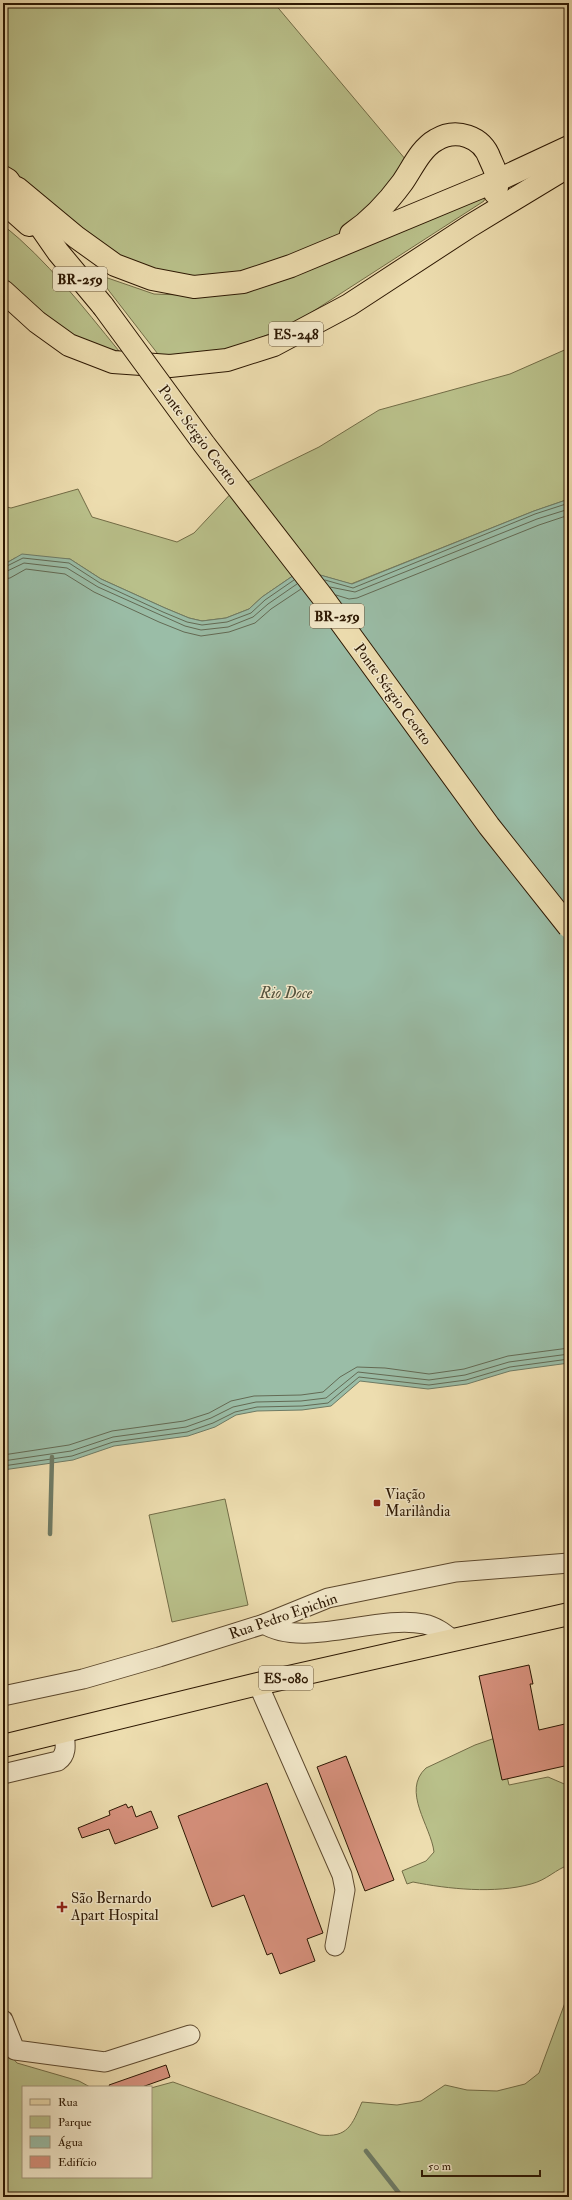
<svg xmlns="http://www.w3.org/2000/svg" width="572" height="2200" viewBox="0 0 572 2200" font-family="'IM FELL Double Pica',serif">
  <style>
    .green { fill: #b9c08a; stroke: #726c46 }
    .water { fill: #9abda7; stroke: #6e7b65 }
    .lines { fill: none; stroke-linecap: round; stroke-linejoin: round }
    .shore { stroke: #636a54; stroke-width: 1 }
    .stream { stroke: #6e7b65; stroke-width: 4.5 }
    .building { fill: #d6907c; stroke: #2c1702 }
    .minor-casing { stroke: #5c482d; stroke-width: 21 }
    .major-casing { stroke: #2c1702; stroke-width: 24 }
    .highway-casing { stroke: #2c1702; stroke-width: 24 }
    .minor { stroke: #f3e9cb; stroke-width: 19 }
    .major { stroke: #edddaf; stroke-width: 22 }
    .highway { stroke: #edddaf; stroke-width: 22 }
    .highway-bridge-casing { stroke: #2c1702; stroke-width: 24; stroke-linecap: butt }
    .highway-bridge { stroke: #edddaf; stroke-width: 22 }
    .poi-dot { fill: #8f2418; stroke: #f3e9cb; stroke-width: 1.5 }
    .labels { text-anchor: middle; stroke-width: 3; stroke-linejoin: round; paint-order: stroke }
    .shield { fill: #f3e9cb; stroke: #68563e; stroke-width: 1 }
    .shield-label { font-size: 14px; font-weight: bold; fill: #2c1702 }
    .street-label { font-size: 15px; fill: #2c1702; stroke: #f3e9cb }
    .poi-label { font-size: 15px; fill: #2c1702; stroke: #f3e9cb; text-anchor: start }
    .water-label { font-size: 16px; font-style: italic; fill: #52513c; stroke: #f3e9cb }
  </style>
  <rect width="100%" height="100%" fill="#edddaf"/>
  <filter id="stains"><feTurbulence type="fractalNoise" baseFrequency=".005" numOctaves="4"/><feColorMatrix values="0 0 0 0 .2 0 0 0 0 .09 0 0 0 0 .02 0 0 0 .5 -.17"/></filter>
  <radialGradient id="worn" r=".72"><stop offset=".6" stop-color="#630" stop-opacity="0"/><stop offset="1" stop-color="#630" stop-opacity=".3"/></radialGradient>
  <g class="green">
    <path d="M 3,3 L 274,3 L 406,160 L 396,180 L 348,235 L 215,282 L 161,276 L 113,256 L 53,211 L 3,163 Z"/>
    <path d="M 486,191 L 484,201 L 295,323 L 223,354 L 161,358 L 96,274 L 154,294 L 210,296 Z"/>
    <path d="M 3,225 C 47,260 83,307 119,351 L 89,347 L 57,334 L 3,283 Z"/>
    <path d="M 569,348 L 569,499 L 534,511 L 351,584 L 306,571 L 300,571 L 262,597 L 249,609 L 226,618 L 202,621 L 189,618 L 165,608 L 101,579 L 70,559 L 15,558 L 3,565 L 3,506 L 11,508 L 78,489 L 92,517 L 177,542 L 194,533 L 237,487 L 319,447 L 379,410 L 510,374 Z"/>
    <path d="M 225,1499 L 248,1605 L 172,1622 L 149,1515 Z"/>
    <path d="M 498,1737 L 509,1785 L 548,1777 L 569,1786 L 569,1865 C 556,1869 547,1880 531,1884 C 495,1894 448,1889 413,1882 L 407,1884 L 402,1871 L 426,1861 L 434,1852 C 431,1826 401,1791 426,1768 L 475,1745 Z"/>
    <path d="M 569,1992 L 569,2197 L 3,2197 L 3,2047 L 17,2063 L 79,2081 L 90,2087 L 23,2087 L 23,2177 L 151,2177 L 151,2088 L 173,2082 L 320,2135 C 348,2138 352,2125 362,2102 L 397,2105 L 421,2101 L 445,2085 L 467,2090 L 497,2091 L 525,2084 L 539,2073 Z"/>
  </g>
  <path class="water" d="M 569,499 L 569,1363 L 510,1371 L 467,1384 L 428,1389 L 360,1381 L 331,1406 L 302,1410 L 257,1411 L 236,1415 L 215,1427 L 188,1436 L 114,1446 L 73,1460 L 3,1470 L 3,565 L 22,554 L 70,559 L 101,579 L 165,608 L 189,618 L 202,621 L 226,618 L 249,609 L 262,597 L 300,571 L 306,571 L 352,584 L 534,511 Z"/>
  <g class="lines">
    <g class="shore">
      <path d="M 3,568 L 23,558 L 69,563 L 100,583 L 163,612 L 187,622 L 202,625 L 227,622 L 251,613 L 265,600 L 294,580"/>
      <path d="M 3,573 L 24,563 L 67,568 L 98,587 L 185,626 L 201,630 L 228,627 L 253,617 L 268,604 L 297,584"/>
      <path d="M 3,579 L 10,578 L 26,569 L 65,574 L 94,592 L 159,622 L 184,632 L 201,636 L 229,632 L 255,623 L 271,609 L 301,589"/>
      <path d="M 325,580 L 353,588 L 535,514 L 569,503"/>
      <path d="M 330,587 L 355,592 L 537,519 L 569,509"/>
      <path d="M 336,595 L 349,599 L 357,598 L 539,525 L 569,515"/>
      <path d="M 3,1455 L 69,1445 L 112,1431 L 184,1421 L 209,1413 L 231,1401 L 254,1396 L 301,1395 L 323,1392 L 340,1377 L 357,1367 L 385,1368 L 429,1374 L 464,1369 L 508,1356 L 569,1348"/>
      <path d="M 3,1461 L 71,1451 L 113,1437 L 186,1427 L 211,1418 L 233,1407 L 256,1402 L 301,1401 L 326,1398 L 358,1372 L 429,1380 L 465,1375 L 509,1362 L 569,1354"/>
      <path d="M 3,1466 L 72,1456 L 113,1442 L 187,1432 L 213,1423 L 235,1412 L 257,1407 L 302,1406 L 328,1403 L 359,1377 L 429,1385 L 466,1380 L 510,1367 L 569,1359"/>
    </g>
    <g class="stream">
      <path d="M 50,1534 L 52,1457"/>
      <path d="M 366,2151 L 402,2197"/>
    </g>
  </g>
  <g class="building">
    <path d="M 529,1665 L 533,1684 L 530,1684 L 539,1730 L 569,1723 L 569,1765 L 502,1780 L 479,1676 Z"/>
    <path d="M 346,1756 L 394,1880 L 365,1891 L 317,1767 Z"/>
    <path d="M 267,1783 L 323,1933 L 307,1939 L 315,1961 L 280,1974 L 272,1953 L 267,1955 L 244,1895 L 212,1907 L 178,1816 Z"/>
    <path d="M 126,1804 L 128,1808 L 132,1806 L 136,1817 L 151,1811 L 158,1828 L 115,1844 L 109,1829 L 82,1838 L 78,1828 L 110,1815 L 109,1811 Z"/>
    <path d="M 166,2065 L 170,2077 L 142,2087 L 110,2087 L 109,2085 Z"/>
  </g>
  <g class="lines">
    <g class="minor-casing">
      <g id="minor">
        <path d="M 264,1624 C 303,1649 378,1614 424,1624 C 435,1626 444,1633 453,1640"/>
        <path d="M 258,1684 L 342,1875 L 345,1890 L 335,1946"/>
        <path d="M 3,1696 L 83,1679 L 159,1657 L 264,1624 L 328,1598 L 456,1572 L 569,1563"/>
        <path d="M 3,1774 L 58,1761 C 68,1754 65,1743 64,1732"/>
        <path d="M 3,2020 L 15,2050 L 105,2062 L 190,2035"/>
      </g>
    </g>
    <g class="major-casing">
      <g id="major">
        <path d="M 17,188 L 76,237 L 115,265 L 152,279 L 194,287 L 243,282 L 291,266 L 498,180 L 569,147"/>
        <path d="M 351,234 C 370,221 388,202 402,183 C 412,169 420,149 436,140 C 456,128 482,136 490,159 C 495,170 501,181 495,193"/>
        <path d="M 3,291 L 37,322 L 69,345 L 113,362 L 170,366 L 227,360 L 274,345 L 349,305 L 470,226 L 569,166"/>
        <path d="M 3,1746 L 258,1684 L 569,1614"/>
      </g>
    </g>
    <g class="highway-casing">
      <g id="highway">
        <path d="M 3,177 L 8,180 L 58,252 L 103,306"/>
        <path d="M 3,202 L 29,225"/>
      </g>
    </g>
    <use href="#minor" class="minor"/>
    <use href="#major" class="major"/>
    <use href="#highway" class="highway"/>
    <g class="highway-bridge-casing">
      <path id="highway-bridge" d="M 103,306 L 204,444 L 321,595 L 489,826 L 569,927"/>
    </g>
    <use href="#highway-bridge" class="highway-bridge"/>
  </g>
  <g class="poi-dot">
    <rect x="373" y="1499" width="8" height="8" rx="2"/>
    <path d="M60 1901h4v4h4v4h-4v4h-4v-4h-4v-4h4z"/>
  </g>
  <g class="labels">
    <g class="shield">
      <rect x="53" y="267" width="54" height="24" rx="3"/>
      <rect x="269" y="322" width="54" height="24" rx="3"/>
      <rect x="310" y="604" width="54" height="24" rx="3"/>
      <rect x="259" y="1666" width="54" height="24" rx="3"/>
    </g>
    <g class="shield-label">
      <text x="80" y="284">BR-259</text>
      <text x="296" y="339">ES-248</text>
      <text x="337" y="621">BR-259</text>
      <text x="286" y="1683">ES-080</text>
    </g>
    <g class="street-label">
      <text transform="translate(198 435) rotate(53)" y="5">Ponte Sérgio Ceotto</text>
      <text transform="translate(393 694) rotate(54)" y="5">Ponte Sérgio Ceotto</text>
      <text transform="translate(283 1616) rotate(-19)" y="5">Rua Pedro Epichin</text>
    </g>
    <g class="poi-label">
      <text x="385" y="1499">Viação<tspan x="385" dy="17">Marilândia</tspan></text>
      <text x="71" y="1903">São Bernardo<tspan x="71" dy="17">Apart Hospital</tspan></text>
    </g>
    <g class="water-label">
      <text x="286" y="998">Rio Doce</text>
    </g>
  </g>
  <rect width="572" height="2200" fill="none" stroke="#edddaf" stroke-width="16"/>
  <rect x="4" y="4" width="564" height="2192" fill="none" stroke="#2c1702" stroke-width="2"/>
  <rect x="8" y="8" width="556" height="2184" fill="none" stroke="#2c1702"/>
  <rect x="22" y="2086" width="130" height="92" fill="#f3e9cb" stroke="#a3957b"/>
  <rect x="30" y="2099" width="20" height="6" fill="#edddaf" stroke="#a3957b"/>
  <text x="58" y="2106" font-size="12" fill="#2c1702">Rua</text>
  <rect x="30" y="2116" width="20" height="12" fill="#b9c08a" stroke="#a3957b"/>
  <text x="58" y="2126" font-size="12" fill="#2c1702">Parque</text>
  <rect x="30" y="2136" width="20" height="12" fill="#9abda7" stroke="#a3957b"/>
  <text x="58" y="2146" font-size="12" fill="#2c1702">Água</text>
  <rect x="30" y="2156" width="20" height="12" fill="#d6907c" stroke="#a3957b"/>
  <text x="58" y="2166" font-size="12" fill="#2c1702">Edifício</text>
  <path d="M422 2170v6h118v-6" fill="none" stroke="#2c1702" stroke-width="2"/>
  <text x="428" y="2170" font-size="12" fill="#2c1702" stroke="#f3e9cb" stroke-width="3" paint-order="stroke">50 m</text>
  <rect width="100%" height="100%" filter="url(#stains)"/>
  <rect width="100%" height="100%" fill="url(#worn)"/>
</svg>
